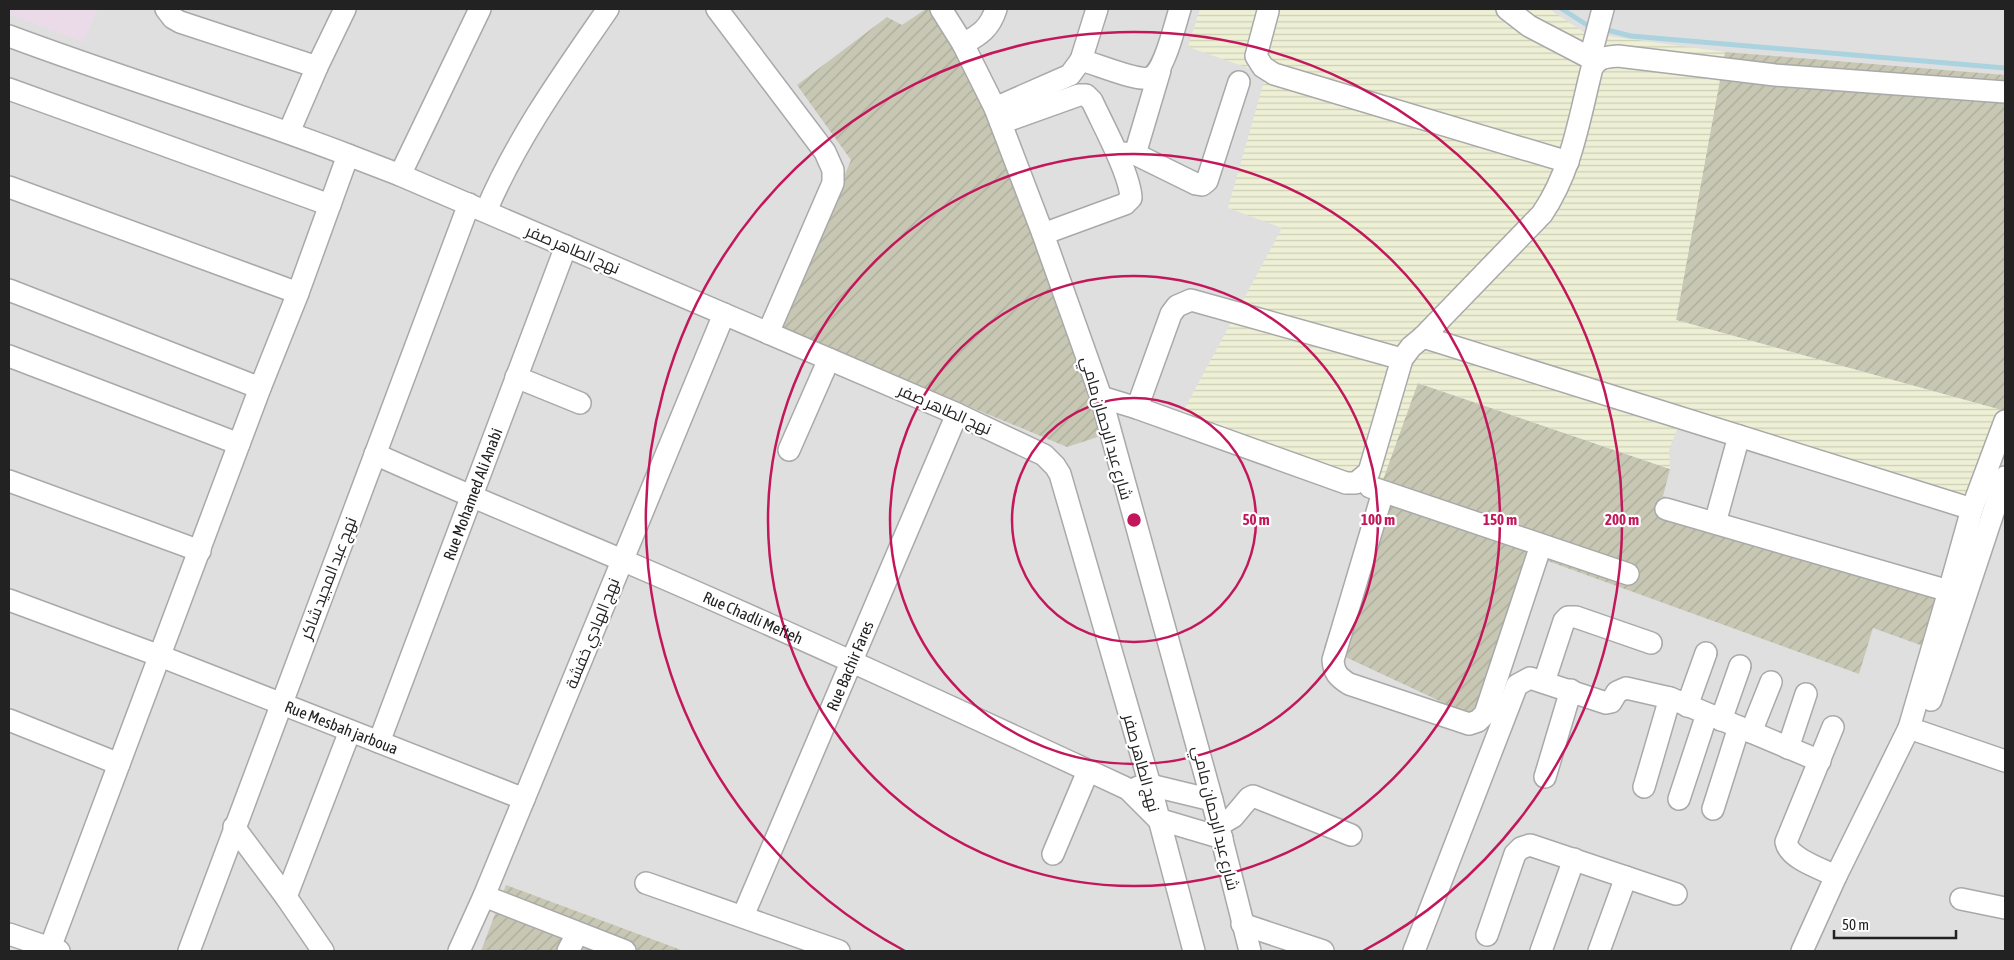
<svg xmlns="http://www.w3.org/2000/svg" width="2014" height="960" viewBox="0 0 2014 960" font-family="'Asap Condensed',Cairo,sans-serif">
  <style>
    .residential { fill: #e0dfdf }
    .industrial { fill: #ebdbe8 }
    .construction { fill: url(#construction-furrows) }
    .farmland { fill: url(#farmland-rules) }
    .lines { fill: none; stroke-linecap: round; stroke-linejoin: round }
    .stream { stroke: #aad3df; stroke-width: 5 }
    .minor-casing { stroke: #a9a9a9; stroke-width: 24 }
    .minor { stroke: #fff; stroke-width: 21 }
    .ring { fill: none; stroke: #c2185b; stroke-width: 2.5 }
    .labels { text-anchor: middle; stroke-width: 4.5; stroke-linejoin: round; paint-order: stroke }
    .street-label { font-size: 16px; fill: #222; stroke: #fff }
    .centre { fill: #c2185b; stroke: #fff; stroke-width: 2.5 }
    .ring-label { font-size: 15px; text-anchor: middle; font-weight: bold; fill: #c2185b; stroke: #fff; stroke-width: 4.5; stroke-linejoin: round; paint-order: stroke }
  </style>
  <defs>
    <pattern id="construction-furrows" width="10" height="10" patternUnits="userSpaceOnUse" patternTransform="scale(1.25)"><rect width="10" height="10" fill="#c7c7b4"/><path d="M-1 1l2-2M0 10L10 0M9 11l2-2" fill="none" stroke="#abab9a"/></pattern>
    <pattern id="farmland-rules" width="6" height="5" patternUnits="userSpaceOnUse" patternTransform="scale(1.25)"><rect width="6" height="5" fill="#eef0d5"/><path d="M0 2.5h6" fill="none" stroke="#ccceb7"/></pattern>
  </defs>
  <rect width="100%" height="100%" fill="#f2efe9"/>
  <rect class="residential" x="9" y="9" width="1996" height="942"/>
  <path class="industrial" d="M 9,9 L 98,9 L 83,42 L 9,14 Z"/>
  <g class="construction">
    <path d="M 926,9 L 936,9 L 964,51 L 1107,434 L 1067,447 L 780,328 L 851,160 L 797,85 L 887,17 L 902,25 Z"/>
    <path d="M 1725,52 L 2005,75 L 2005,411 L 1676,320 Z"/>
    <path d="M 1417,383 L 1670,469 L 1663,496 L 1959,587 L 1937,651 L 1873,628 L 1859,674 L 1545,560 L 1489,724 L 1324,647 Z"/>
    <path d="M 506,885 L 684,951 L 481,951 Z"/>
  </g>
  <path class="farmland" d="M 1200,9 L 1549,9 L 1585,33 L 1725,52 L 1676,320 L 2005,411 L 1980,505 L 1683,414 L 1669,450 L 1670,469 L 1418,383 L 1380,488 L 1179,419 L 1282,228 L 1228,208 L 1266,74 L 1188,47 Z"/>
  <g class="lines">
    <g class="stream">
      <path d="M 1562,9 L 1587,25 L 1592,27"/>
      <path d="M 1603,29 L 1631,36 L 2005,68"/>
    </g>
    <g class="minor-casing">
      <g id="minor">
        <path d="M 166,9 L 173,18 L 180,22 L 317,67 L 345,9"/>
        <path d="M 717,9 L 825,152 L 833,170 L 833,183 L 768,333"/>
        <path d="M 941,9 L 963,44 L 995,108 L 1043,234 L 1101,397 L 1212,800 L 1250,951"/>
        <path d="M 1507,9 L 1529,26 L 1596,61"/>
        <path d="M 1268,11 L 1256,56 L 1263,67 L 1274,74 L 1568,162"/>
        <path d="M 9,36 C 121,78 236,112 348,155"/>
        <path d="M 963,44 C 980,35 990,28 996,9"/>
        <path d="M 1590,58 L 1603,9"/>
        <path d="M 1081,60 C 1096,64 1136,81 1149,78 C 1164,74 1175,24 1180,9"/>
        <path d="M 9,89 L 330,205"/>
        <path d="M 995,108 L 1070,75 L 1081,60 L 1097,9"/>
        <path d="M 1001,123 L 1079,95 L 1086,95 L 1092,101 C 1103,125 1130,174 1131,198 L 1125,204 L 1043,234"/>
        <path d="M 289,132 L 317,67"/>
        <path d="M 1121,153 L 1135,154 L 1160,70"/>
        <path d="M 1135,154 L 1196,184 L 1202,185 L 1207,181 L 1239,82"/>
        <path d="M 400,175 L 480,9"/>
        <path d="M 9,187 L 298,293"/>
        <path d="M 486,211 C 517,138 563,74 608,9"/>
        <path d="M 9,290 L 260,388"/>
        <path d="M 1423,337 L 1972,509"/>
        <path d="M 9,356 L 239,444"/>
        <path d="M 516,377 L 580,403"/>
        <path d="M 1101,397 L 1137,408 L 1346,483 L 1356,483 L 1369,472 L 1402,359 L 1411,347 L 1423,337 L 1542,214 C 1572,170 1579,119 1592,68 C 1598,57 1606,57 1618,56 L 1775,75 L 2005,92"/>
        <path d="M 1137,408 L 1171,314 L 1177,306 L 1191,300 L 1402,359"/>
        <path d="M 789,450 L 829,359"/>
        <path id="s1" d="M 375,454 C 457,491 540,525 622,560 C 792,633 960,711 1128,789 L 1158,819 L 1222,838"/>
        <path d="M 9,481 L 200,551"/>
        <path d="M 1370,487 L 1628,574"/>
        <path d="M 1383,492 L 1333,660 C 1334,673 1338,677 1349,684 L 1469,724 L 1478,721 L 1485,714 L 1541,545"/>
        <path d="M 1666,509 L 1949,591 L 1909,728"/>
        <path d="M 1715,523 L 1739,436"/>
        <path d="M 1949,591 L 1972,509 L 2005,421"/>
        <path id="s2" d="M 9,600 L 160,656 L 524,799"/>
        <path d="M 1544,682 L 1564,621 L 1568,617 L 1576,617 L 1651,643"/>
        <path d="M 1931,700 L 2005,477"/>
        <path d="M 1687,706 L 1706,653"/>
        <path d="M 9,720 L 119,764"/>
        <path d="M 1721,720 L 1740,666"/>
        <path d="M 1833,727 L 1786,842 C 1789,859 1822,869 1836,876"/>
        <path d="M 1751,732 L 1771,682"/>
        <path id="s3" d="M 379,742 L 566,246"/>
        <path d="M 1788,748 L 1806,694"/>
        <path d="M 1545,777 L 1571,690"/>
        <path d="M 1138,787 L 1150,785 L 1212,800"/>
        <path d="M 1644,787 L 1670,698"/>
        <path d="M 1679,799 L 1707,714"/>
        <path d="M 1713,809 L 1739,727"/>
        <path d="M 1219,825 L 1233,817 L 1249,798 L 1253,796 L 1351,835"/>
        <path d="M 234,827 L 286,897 L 323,951"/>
        <path d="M 1053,854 L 1088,771"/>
        <path d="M 646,883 L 839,951"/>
        <path d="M 484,896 L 625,951"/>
        <path d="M 286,897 L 350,731"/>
        <path d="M 1961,899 L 2005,908"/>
        <path id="s4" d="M 743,916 L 957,414"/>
        <path d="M 1242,924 L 1323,951"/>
        <path d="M 9,934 L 59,951"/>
        <path d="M 1487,935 L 1515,854 L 1521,848 L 1530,845 L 1676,894"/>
        <path d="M 50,948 L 260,388 L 298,293 L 348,155 L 400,175 L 957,414 L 1044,455 L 1055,466 L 1060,474 L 1150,785 L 1194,951"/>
        <path d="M 189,951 L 469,204"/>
        <path d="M 459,951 L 484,896 L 724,314"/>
        <path d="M 568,951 L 577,934"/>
        <path d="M 1414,951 L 1517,685 L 1530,678 L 1606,703 L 1611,702 L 1617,692 L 1626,688 L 1670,698 L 1820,761"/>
        <path d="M 1541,951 L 1574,859"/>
        <path d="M 1599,951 L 1626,877"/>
        <path d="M 1802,951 L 1836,876 L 1909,728 L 2005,761"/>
      </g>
    </g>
    <use href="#minor" class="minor"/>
  </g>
  <g class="ring">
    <circle cx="1134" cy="520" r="122"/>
    <circle cx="1134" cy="520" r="244"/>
    <circle cx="1134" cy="520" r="366"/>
    <path d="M905 951A488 488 0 1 1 1363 951"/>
  </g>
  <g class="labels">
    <g class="street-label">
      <text transform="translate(573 249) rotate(23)" y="6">نهج الطاهر صفر</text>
      <text transform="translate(945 409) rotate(24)" y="6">نهج الطاهر صفر</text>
      <text transform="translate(1107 428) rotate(74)" y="6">شارع عبد الرحمان مامي</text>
      <text dy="6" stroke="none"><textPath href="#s3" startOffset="265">Rue Mohamed Ali Anabi</textPath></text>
      <text transform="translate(328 578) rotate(-69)" y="6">نهج عبد المجيد شاكر</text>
      <text dy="6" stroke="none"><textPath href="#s1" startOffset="412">Rue Chadli Mefteh</textPath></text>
      <text transform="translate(592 633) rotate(-68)" y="6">نهج الهادي خفشة</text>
      <text dy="6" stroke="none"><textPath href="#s4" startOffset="272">Rue Bachir Fares</textPath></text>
      <text dy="6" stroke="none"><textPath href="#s2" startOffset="356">Rue Mesbah jarboua</textPath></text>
      <text transform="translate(1142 763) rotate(75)" y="6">نهج الطاهر صفر</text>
      <text transform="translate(1216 818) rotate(76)" y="6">شارع عبد الرحمان مامي</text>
    </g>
  </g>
  <circle cx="1134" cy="520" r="8" class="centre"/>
  <g class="ring-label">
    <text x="1256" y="525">50 m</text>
    <text x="1378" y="525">100 m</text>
    <text x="1500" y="525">150 m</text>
    <text x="1622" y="525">200 m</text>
  </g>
  <rect width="2014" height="960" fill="none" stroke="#222222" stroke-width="20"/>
  <path d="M1834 930v8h122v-8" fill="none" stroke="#222222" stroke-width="2.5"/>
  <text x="1842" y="930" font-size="15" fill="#222222" stroke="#ffffff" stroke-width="4" paint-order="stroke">50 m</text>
</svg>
